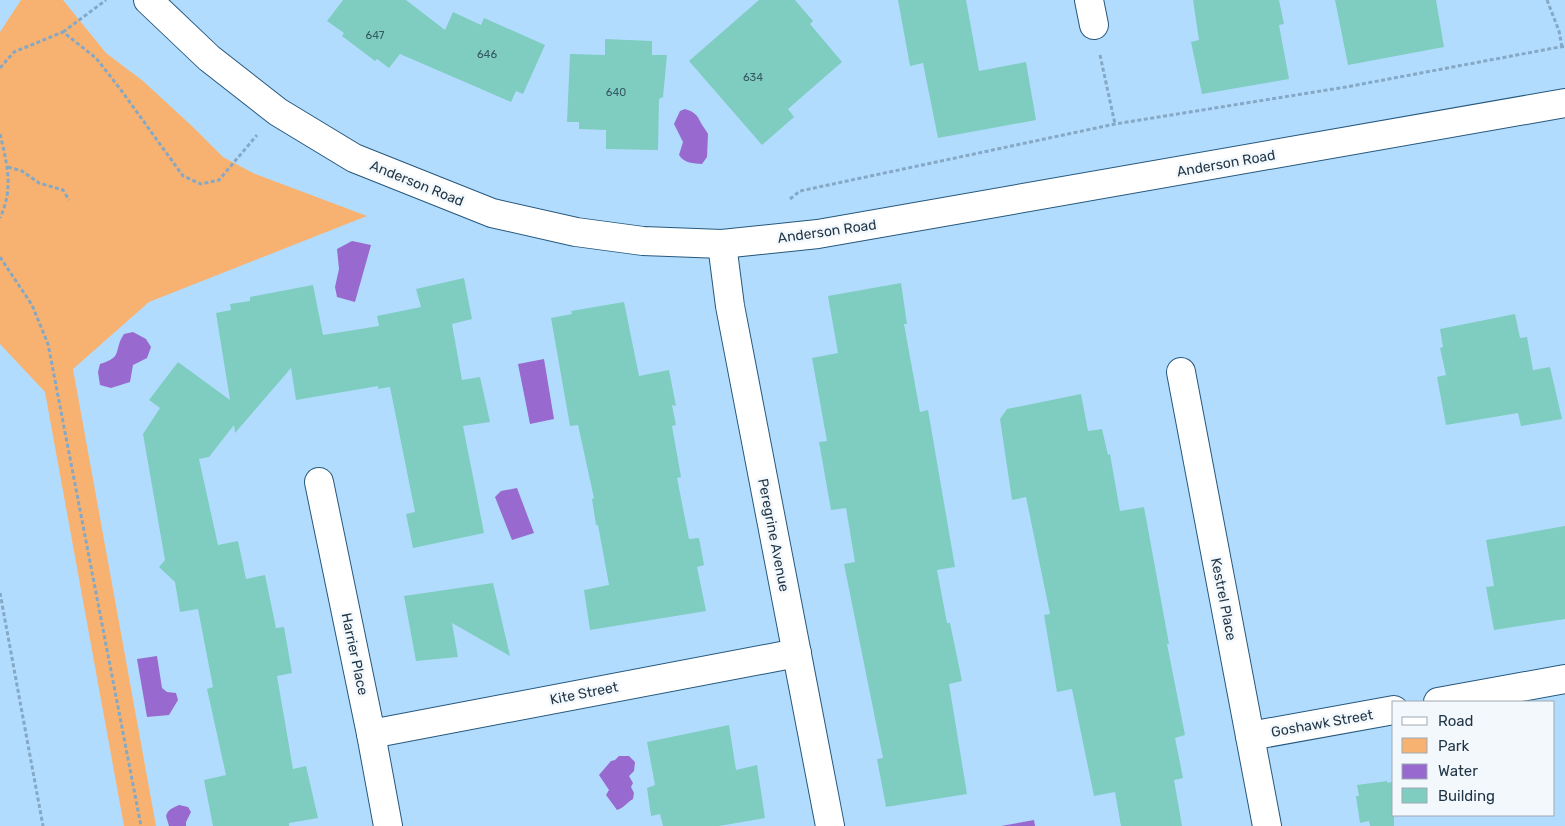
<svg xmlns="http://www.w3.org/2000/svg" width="1565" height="826" viewBox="0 0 1565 826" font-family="Rubik,sans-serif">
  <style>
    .green { fill: #f7b271 }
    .water { fill: #9869cf }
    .building { fill: #7ecdc0 }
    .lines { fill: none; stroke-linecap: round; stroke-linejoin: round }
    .street-casing { stroke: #26587c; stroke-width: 30 }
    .secondary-casing { stroke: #26587c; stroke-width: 30 }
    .path { stroke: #85a8c5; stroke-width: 3; stroke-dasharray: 4 2.5; stroke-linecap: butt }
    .street { stroke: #fff; stroke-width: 28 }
    .secondary { stroke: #fff; stroke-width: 28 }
    .labels { text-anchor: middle; stroke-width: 5; stroke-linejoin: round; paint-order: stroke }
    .number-label { font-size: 11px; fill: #375a64 }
    .street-label { font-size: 14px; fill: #1f3445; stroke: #f3f8fc }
  </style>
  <rect width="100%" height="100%" fill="#b2dcfe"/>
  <path class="green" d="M 21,0 L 63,0 L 106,53 L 143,81 L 193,127 L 223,157 L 253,173 L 367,216 L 149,302 L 73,369 L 156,826 L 124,826 L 45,392 L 0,344 L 0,32 Z"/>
  <g class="water">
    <path d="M 685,109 C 695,112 697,115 701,123 C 703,127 706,130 708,134 L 707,157 L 702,164 C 693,163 685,164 679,155 L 683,142 L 674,124 L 680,111 Z"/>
    <path d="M 352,241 L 371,245 L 355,302 L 337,297 L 335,287 L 339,269 L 337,249 Z"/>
    <path d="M 133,332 L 146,339 L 151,347 L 147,358 L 133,365 L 130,382 L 111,388 L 100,385 L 98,372 L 100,364 C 124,357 113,350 124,334 Z"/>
    <path d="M 544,359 L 554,419 L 530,424 L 518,364 Z"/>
    <path d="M 517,488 L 534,533 L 512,540 L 495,497 L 501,491 Z"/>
    <path d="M 157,656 L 162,688 L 167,692 L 176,693 L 178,700 L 169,715 L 147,717 L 137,659 Z"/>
    <path d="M 619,756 L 629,756 L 635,762 L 634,771 L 629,776 L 633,783 L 631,787 L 634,793 L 633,799 C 626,803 624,808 617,810 L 606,795 L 609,790 L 599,775 L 611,761 L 615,760 Z"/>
    <path d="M 179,805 L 188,807 L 191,812 L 186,822 L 186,826 L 169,826 L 166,816 C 168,809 173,808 179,805 Z"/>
    <path d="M 1034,820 L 1035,826 L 1001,826 Z"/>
  </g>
  <g class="building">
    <path d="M 343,0 L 406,0 L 445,30 L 453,12 L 481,25 L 484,18 L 545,45 L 523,94 L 516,91 L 511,102 L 400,54 L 389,68 L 377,59 L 375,61 L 342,36 L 344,33 L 327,21 Z"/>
    <path d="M 759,0 L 795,0 L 813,21 L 810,24 L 842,62 L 788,109 L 794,117 L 762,145 L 689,61 Z"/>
    <path d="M 898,0 L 966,0 L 979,71 L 1026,62 L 1036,120 L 938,138 L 923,63 L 910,66 Z"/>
    <path d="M 1193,0 L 1279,0 L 1284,24 L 1279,25 L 1289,79 L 1202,94 L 1191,42 L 1199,40 Z"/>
    <path d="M 1335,0 L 1436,0 L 1444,47 L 1348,65 Z"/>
    <path d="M 605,39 L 652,41 L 652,55 L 667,55 L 663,97 L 659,99 L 658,150 L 606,149 L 606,130 L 579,129 L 579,122 L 567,122 L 570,54 L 605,55 Z"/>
    <path d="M 464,278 L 472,319 L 452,324 L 462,380 L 480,377 L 490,422 L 463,426 L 484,533 L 413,548 L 406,514 L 415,512 L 390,387 L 378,389 L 378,386 L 296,400 L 291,368 L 235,433 L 234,425 L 209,457 L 199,459 L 218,545 L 238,541 L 246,579 L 265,575 L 276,628 L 284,627 L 292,673 L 277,676 L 293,769 L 306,766 L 318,818 L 289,823 L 289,826 L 213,826 L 204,780 L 226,775 L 207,689 L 213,687 L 198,609 L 180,612 L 175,582 L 159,567 L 165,560 L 143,434 L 160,408 L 149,400 L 178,362 L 230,400 L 216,313 L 231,310 L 230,304 L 250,301 L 250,297 L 313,285 L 323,335 L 379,326 L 377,316 L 421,307 L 416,289 Z"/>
    <path d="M 901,283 L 907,324 L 904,324 L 920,412 L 928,410 L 955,567 L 937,570 L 947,623 L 950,623 L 962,681 L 949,684 L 967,794 L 886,807 L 877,759 L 883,758 L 844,564 L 855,562 L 846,508 L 831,510 L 819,442 L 827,441 L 812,358 L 838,353 L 828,296 Z"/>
    <path d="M 624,302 L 639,376 L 669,370 L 676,406 L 672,405 L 676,425 L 672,426 L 681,477 L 677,478 L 689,539 L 699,538 L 704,565 L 697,567 L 706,611 L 590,630 L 584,590 L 609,585 L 598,525 L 596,525 L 592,499 L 594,498 L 578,425 L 570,426 L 551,318 L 572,314 L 571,311 Z"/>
    <path d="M 1515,314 L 1520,338 L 1527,337 L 1533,370 L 1550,367 L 1562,419 L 1521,426 L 1518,413 L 1446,425 L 1437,377 L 1446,375 L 1440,348 L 1443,347 L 1440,329 Z"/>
    <path d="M 1081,394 L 1088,431 L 1102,429 L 1108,455 L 1110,454 L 1120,511 L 1144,507 L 1169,644 L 1167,644 L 1185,735 L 1175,738 L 1183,778 L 1174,780 L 1182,826 L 1121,826 L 1115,792 L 1094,796 L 1072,689 L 1057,692 L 1044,615 L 1050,614 L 1026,497 L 1012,500 L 1000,419 L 1007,409 Z"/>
    <path d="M 1565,526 L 1565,619 L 1494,630 L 1486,587 L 1494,586 L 1486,540 Z"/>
    <path d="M 493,583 L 510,656 L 452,623 L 458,657 L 416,661 L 404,596 Z"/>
    <path d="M 729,725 L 736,770 L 757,765 L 765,818 L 719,826 L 663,826 L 660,814 L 651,816 L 647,788 L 655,785 L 647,742 Z"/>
    <path d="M 1387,781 L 1388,783 L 1394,781 L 1394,826 L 1370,826 L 1369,821 L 1360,823 L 1356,796 L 1359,796 L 1357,785 Z"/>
  </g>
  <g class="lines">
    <g class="street-casing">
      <g id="street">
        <path d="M 1089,0 L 1094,25"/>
        <path d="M 722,244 L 730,306 L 830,826"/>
        <path d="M 1181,372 L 1267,826"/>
        <path d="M 319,482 L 371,734 L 388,826"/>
        <path d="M 1438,702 L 1565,679"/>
        <path d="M 371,734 L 797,653"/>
        <path d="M 1250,736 L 1394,710"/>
      </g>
    </g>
    <g class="secondary-casing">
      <path id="secondary" d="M 148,0 L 209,58 L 278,112 L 354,158 L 492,213 L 576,232 L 643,241 L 722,244 L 818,234 L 1565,103"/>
    </g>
    <g class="path">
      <path d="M 1547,0 L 1559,31 L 1562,47"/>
      <path d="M 63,32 L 106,0"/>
      <path d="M 1100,55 L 1115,124"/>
      <path d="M 0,68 L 14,52 L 63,32 L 96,58 L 121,90 L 183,176 L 201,184 L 219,180 L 257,135"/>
      <path d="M 0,134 C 7,164 14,188 0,218"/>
      <path d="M 8,167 L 22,171 L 39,183 L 63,190 L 69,200"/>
      <path d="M 790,199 L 800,191 L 1115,124 L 1346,87 L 1565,46"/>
      <path d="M 0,257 L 32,305 L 48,344 L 141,826"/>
      <path d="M 0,593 L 43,826"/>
    </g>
    <use href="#street" class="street"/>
    <use href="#secondary" class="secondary"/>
  </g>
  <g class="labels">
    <g class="number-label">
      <text x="375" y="39">647</text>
      <text x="487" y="58">646</text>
      <text x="753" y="81">634</text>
      <text x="616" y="96">640</text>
    </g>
    <g class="street-label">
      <text transform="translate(1226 163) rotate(-10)" y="5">Anderson Road</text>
      <text transform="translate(417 183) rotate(22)" y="5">Anderson Road</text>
      <text transform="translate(827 231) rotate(-8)" y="5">Anderson Road</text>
      <text transform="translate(774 535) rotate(79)" y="5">Peregrine Avenue</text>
      <text transform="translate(1224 599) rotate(79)" y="5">Kestrel Place</text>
      <text transform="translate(355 654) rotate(78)" y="5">Harrier Place</text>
      <text transform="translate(584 693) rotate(-11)" y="5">Kite Street</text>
      <text transform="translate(1322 723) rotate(-10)" y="5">Goshawk Street</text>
    </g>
  </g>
  <rect x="1392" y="701" width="162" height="115" fill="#f3f8fc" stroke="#9eaab3"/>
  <rect x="1402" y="717" width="25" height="8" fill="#ffffff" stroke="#9eaab3"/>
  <text x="1438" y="726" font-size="15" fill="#1f3445">Road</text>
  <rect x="1402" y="738" width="25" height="15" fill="#f7b271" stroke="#9eaab3"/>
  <text x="1438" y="751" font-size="15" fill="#1f3445">Park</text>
  <rect x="1402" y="764" width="25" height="15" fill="#9869cf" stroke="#9eaab3"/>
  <text x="1438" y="776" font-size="15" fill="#1f3445">Water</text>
  <rect x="1402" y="788" width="25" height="15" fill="#7ecdc0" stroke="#9eaab3"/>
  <text x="1438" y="801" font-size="15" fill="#1f3445">Building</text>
</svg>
